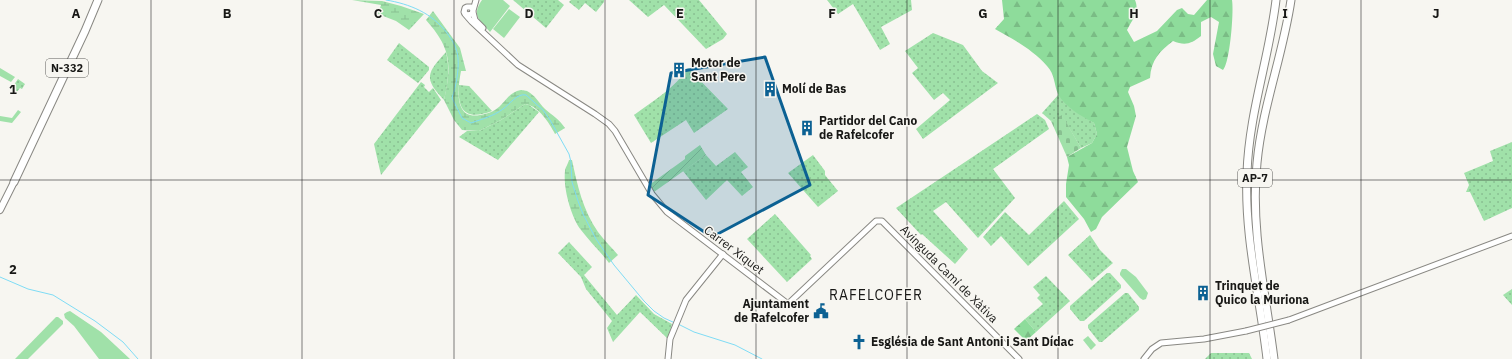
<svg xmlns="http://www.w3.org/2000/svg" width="1512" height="359" viewBox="0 0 1512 359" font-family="'IBM Plex Sans',sans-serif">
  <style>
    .grass { fill: url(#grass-dots) }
    .forest { fill: url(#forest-firs) }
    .wetland { fill: url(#wetland-marsh) }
    .cemetery { fill: url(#cemetery-stones) }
    .park { fill: #a0e1a9 }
    .garden { fill: url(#garden-furrows) }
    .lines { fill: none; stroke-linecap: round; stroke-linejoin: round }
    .stream { stroke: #7fdcf5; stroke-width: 1 }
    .minor-casing { stroke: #898883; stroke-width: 7 }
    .major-casing { stroke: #898883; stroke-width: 8 }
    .highway-casing { stroke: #898883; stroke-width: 9 }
    .minor { stroke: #fff; stroke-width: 5 }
    .major { stroke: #fff; stroke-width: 6 }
    .highway { stroke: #fff; stroke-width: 7 }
    .minor-bridge-casing { stroke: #898883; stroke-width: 7; stroke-linecap: butt }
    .minor-bridge { stroke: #fff; stroke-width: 5 }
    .marked { fill: #0c6193; fill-opacity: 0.2; stroke: #0c6193; stroke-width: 3; stroke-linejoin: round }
    .grid { fill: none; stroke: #181816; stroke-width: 1; stroke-opacity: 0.55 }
    .labels { text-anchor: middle; stroke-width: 3; stroke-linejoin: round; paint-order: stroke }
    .shield { fill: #f7f6f1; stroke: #5b5b58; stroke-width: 1 }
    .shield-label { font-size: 11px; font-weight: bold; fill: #181816 }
    .poi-label { font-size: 12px; font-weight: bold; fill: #181816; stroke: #f7f6f1; text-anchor: start }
    .street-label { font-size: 12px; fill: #181816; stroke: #f7f6f1 }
    .quarter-label { font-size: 14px; letter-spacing: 1px; fill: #181816; stroke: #f7f6f1 }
    .grid-label { font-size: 13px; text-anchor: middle; font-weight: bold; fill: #181816; stroke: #f7f6f1; stroke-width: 3; stroke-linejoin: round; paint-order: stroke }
  </style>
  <defs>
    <pattern id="grass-dots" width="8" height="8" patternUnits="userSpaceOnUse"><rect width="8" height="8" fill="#a0e1a9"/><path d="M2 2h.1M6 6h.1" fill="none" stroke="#89c091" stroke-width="1.8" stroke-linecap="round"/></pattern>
    <pattern id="forest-firs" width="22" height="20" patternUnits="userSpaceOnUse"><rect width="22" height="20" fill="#8edc9b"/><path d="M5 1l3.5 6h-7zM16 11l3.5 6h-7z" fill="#7abc85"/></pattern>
    <pattern id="wetland-marsh" width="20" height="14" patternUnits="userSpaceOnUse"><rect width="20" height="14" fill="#a0e1a9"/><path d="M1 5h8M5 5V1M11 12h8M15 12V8" fill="none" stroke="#89c091"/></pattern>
    <pattern id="cemetery-stones" width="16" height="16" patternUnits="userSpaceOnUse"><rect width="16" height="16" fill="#a0e1a9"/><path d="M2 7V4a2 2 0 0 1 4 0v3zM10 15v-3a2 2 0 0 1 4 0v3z" fill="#89c091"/></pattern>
    <pattern id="garden-furrows" width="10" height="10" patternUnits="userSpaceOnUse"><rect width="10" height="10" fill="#a0e1a9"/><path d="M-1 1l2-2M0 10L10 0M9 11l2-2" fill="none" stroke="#89c091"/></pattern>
  </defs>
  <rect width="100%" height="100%" fill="#f7f6f1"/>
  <g class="grass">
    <path d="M 513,0 L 558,0 L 564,5 L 546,28 Z"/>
    <path d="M 571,0 L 604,0 L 604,2 L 596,12 L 585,3 L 579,10 L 569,2 Z"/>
    <path d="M 629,0 L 699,0 L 727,34 L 723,39 L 706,49 L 664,5 L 648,17 Z"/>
    <path d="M 827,0 L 911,0 L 912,10 L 881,27 L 890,44 L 880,50 L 853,4 L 838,14 Z"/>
    <path d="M 933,33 L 963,45 L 982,71 L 998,83 L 923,139 L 916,129 L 950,100 L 943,93 L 934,100 L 912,73 L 918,68 L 905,51 Z"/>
    <path d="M 399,43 L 429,67 L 429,70 L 418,83 L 387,60 Z"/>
    <path d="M 446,52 C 450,69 448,83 444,100 C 423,78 427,73 446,52 Z"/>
    <path d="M 688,68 L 728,109 L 694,133 L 686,120 L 651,143 L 634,115 C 653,101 675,88 688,68 Z"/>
    <path d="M 18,79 L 25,84 L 22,89 L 20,88 L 16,93 L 11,89 Z"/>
    <path d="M 421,82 L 425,85 L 424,87 L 429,92 L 433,88 L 441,100 L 381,175 L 374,144 Z"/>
    <path d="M 459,85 L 469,86 L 492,111 C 466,121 457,111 459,85 Z"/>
    <path d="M 1059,94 L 1071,108 L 1094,123 L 1097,134 L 1092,143 L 1081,148 L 1062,116 L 1051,121 L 1042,113 Z"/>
    <path d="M 525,104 L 529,105 L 539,112 L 498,160 L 459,137 L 467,131 L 479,131 L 501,120 Z"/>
    <path d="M 1037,114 L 1045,120 L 1049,129 L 993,169 L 1015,198 L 978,238 L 946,202 L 933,211 L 968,249 L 955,264 L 922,234 L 921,235 L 896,208 Z"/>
    <path d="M 1512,142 L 1512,208 L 1484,221 L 1470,192 L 1466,192 L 1469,185 L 1464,173 L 1493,161 L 1490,151 Z"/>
    <path d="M 735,152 L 748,167 L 741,172 L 753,187 L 742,196 L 727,180 L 706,200 L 683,171 L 706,155 L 716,166 Z"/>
    <path d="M 813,155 L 825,171 L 825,175 L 838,191 L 818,207 L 788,173 Z"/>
    <path d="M 1064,201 L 1079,219 L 1028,266 L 1001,236 L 991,246 L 983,237 L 1005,212 L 1029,235 Z"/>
    <path d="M 775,214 L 811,255 L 810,256 L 812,259 L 787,282 L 747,239 Z"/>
    <path d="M 1090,235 L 1100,250 L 1113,263 L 1092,281 L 1068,255 Z"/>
    <path d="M 569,242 L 592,267 L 584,275 L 617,315 L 636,295 L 654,314 L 672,324 L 668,339 L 640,312 L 613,342 L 607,328 L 612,321 L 586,289 L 581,277 L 558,253 Z"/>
    <path d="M 1107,273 L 1110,273 L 1121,285 L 1121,288 L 1084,321 L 1080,321 L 1070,309 L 1070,306 Z"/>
    <path d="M 1046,276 L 1070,301 L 1036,332 L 1025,319 L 1043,304 L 1037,298 L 1040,295 L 1033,287 Z"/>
    <path d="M 1512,289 L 1512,305 L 1503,295 Z"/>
    <path d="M 1125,293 L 1128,293 L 1139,307 L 1139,310 L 1102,342 L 1099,342 L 1088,328 L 1088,325 Z"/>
    <path d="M 1211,353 L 1249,353 L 1252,359 L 1205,359 Z"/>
  </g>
  <g class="forest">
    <path d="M 1002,0 L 1135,0 C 1140,12 1132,20 1127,30 L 1134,42 L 1157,31 L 1177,10 L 1182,8 L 1188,14 L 1194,15 L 1207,0 L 1232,0 C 1234,11 1230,63 1223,70 L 1216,66 L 1213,54 L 1219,22 L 1211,17 L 1201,22 L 1201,36 C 1191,44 1185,46 1173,41 C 1160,51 1151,60 1150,78 L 1130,87 L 1128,92 L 1134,106 L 1136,116 L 1127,147 L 1133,171 L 1138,182 L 1102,217 L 1096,229 L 1091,232 L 1084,219 L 1066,197 L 1066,184 L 1069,165 L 1067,157 L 1092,143 L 1097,134 L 1094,123 C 1081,116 1065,107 1058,94 C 1054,85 1055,74 1047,66 C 1033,50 1013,39 995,29 L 1004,19 Z"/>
    <path d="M 1025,319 L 1036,332 L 1026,341 L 1014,329 Z"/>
  </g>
  <g class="wetland">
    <path d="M 352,0 L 382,1 L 401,6 L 424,14 L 409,30 L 396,21 L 378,14 L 381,5 Z"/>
    <path d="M 433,11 L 460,48 L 466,71 L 461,71 C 458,87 453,120 480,115 C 485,114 490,113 495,110 C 505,104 508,92 521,90 C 522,90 527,91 527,91 C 535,95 539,103 545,109 C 552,115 560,120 565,128 L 555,134 C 549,123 539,106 525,104 L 501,120 L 479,131 L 462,130 L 454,120 L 444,100 C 452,64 451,48 426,20 Z"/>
    <path d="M 569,160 L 572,160 C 577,184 583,211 598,232 C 604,240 612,248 618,255 L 609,263 C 601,252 590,242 581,230 C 571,217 563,188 565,171 C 565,168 568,164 569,160 Z"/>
  </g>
  <path class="cemetery" d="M 1062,115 L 1081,148 L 1067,157 L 1051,121 Z"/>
  <g class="park">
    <path d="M 482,0 L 503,0 L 510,6 L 490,32 C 480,20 471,16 482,0 Z"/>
    <path d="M 509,9 L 520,17 L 504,38 L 493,29 Z"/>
    <path d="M 0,68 L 15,77 L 11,82 L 0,76 Z"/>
    <path d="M 18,110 L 21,112 L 12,123 L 0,121 L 0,116 L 12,118 Z"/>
    <path d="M 1122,269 L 1126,269 L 1136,277 L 1148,293 L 1146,299 L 1143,300 L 1140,298 L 1120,275 L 1120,273 Z"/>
    <path d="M 70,311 L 101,332 L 130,359 L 99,359 L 74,326 L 65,318 L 64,314 L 67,312 Z"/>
    <path d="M 56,317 L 58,317 L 63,321 L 63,324 L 28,359 L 15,359 Z"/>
    <path d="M 1088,336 L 1096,345 L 1091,350 L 1083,340 Z"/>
  </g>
  <path class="garden" d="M 700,145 L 706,155 L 654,192 L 649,185 L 685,159 L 685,156 Z"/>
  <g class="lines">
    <g class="stream">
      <path d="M 386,0 C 410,4 432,13 447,33 C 453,41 457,48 458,58 C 459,71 456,86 452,98 L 462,118 L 471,123 C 482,119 494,116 503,109 C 510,104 517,93 526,95 L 543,110 L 550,120 L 569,154 L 571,162 L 572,182 L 578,201 L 583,214 L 596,239 L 614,265 L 644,301 L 654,311 L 664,318 L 675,323"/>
      <path d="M 0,277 L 28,289 L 53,295 L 95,321 L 123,342 L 138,359"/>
      <path d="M 678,324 L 694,332 L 735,345 L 762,359"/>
    </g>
    <g class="minor-casing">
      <g id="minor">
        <path d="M 473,10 L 471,7 L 467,7 L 465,8 L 464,12 L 467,15 L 472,14 L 476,0"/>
        <path d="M 473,12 L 475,20 L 483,28"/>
        <path d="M 465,14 L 472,22 L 518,65 L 595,114 L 609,124 L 615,131 L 652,194 L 667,212 L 788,304 L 876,221 L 882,221 L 1019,359"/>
        <path d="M 1289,320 L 1512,236"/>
        <path d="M 668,359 L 670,339 L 686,300 L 723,254"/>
        <path d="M 1144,359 L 1152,349 L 1161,343 L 1204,339 L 1246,331"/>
      </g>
    </g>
    <g class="major-casing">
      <path id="major" d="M 0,210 L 14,182"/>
    </g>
    <g class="highway-casing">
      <g id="highway">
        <path d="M 14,182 L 85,31 L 98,0"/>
        <path d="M 1267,359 C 1260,297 1244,236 1247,173 C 1249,113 1269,59 1276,0"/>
        <path d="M 1274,359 C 1266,294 1250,229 1257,163 C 1262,108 1283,55 1291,0"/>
      </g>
    </g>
    <use href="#minor" class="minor"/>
    <use href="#major" class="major"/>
    <use href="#highway" class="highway"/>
    <g class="minor-bridge-casing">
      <path id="minor-bridge" d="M 1246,331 L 1289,320"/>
    </g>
    <use href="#minor-bridge" class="minor-bridge"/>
  </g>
  <path class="marked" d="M 765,57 L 810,185 L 712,237 L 648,195 L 671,73 Z"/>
  <path class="grid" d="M 151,0 L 151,359M 302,0 L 302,359M 454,0 L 454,359M 605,0 L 605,359M 756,0 L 756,359M 907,0 L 907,359M 1058,0 L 1058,359M 1210,0 L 1210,359M 1361,0 L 1361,359M 0,180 L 1512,180"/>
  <defs>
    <g id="building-bare" transform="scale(1.2)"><path d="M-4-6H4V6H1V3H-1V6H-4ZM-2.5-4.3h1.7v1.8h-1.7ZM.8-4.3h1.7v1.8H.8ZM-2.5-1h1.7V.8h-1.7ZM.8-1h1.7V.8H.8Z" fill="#0c6193" stroke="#f7f6f1" stroke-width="2.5" paint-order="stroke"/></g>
    <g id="civic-bare" transform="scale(1.2)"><path d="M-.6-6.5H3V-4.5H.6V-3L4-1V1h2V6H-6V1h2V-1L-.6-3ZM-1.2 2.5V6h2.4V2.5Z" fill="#0c6193" stroke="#f7f6f1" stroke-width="2.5" paint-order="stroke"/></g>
    <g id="church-bare" transform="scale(1.2)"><path d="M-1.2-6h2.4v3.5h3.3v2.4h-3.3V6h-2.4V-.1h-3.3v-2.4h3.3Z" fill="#0c6193" stroke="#f7f6f1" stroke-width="2.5" paint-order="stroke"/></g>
  </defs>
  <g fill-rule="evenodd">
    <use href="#building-bare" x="679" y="70"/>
    <use href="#building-bare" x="770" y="89"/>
    <use href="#building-bare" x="807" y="128"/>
    <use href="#building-bare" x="1203" y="293"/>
    <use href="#civic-bare" x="821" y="311"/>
    <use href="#church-bare" x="859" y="342"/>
  </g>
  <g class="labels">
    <g class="shield">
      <rect x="46" y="59" width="42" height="18" rx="3"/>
      <rect x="1238" y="169" width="34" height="18" rx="3"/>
    </g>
    <g class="shield-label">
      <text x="67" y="72">N-332</text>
      <text x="1255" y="182">AP-7</text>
    </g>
    <g class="poi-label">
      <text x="691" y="67">Motor de<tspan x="691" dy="14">Sant Pere</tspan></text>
      <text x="782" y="93">Molí de Bas</text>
      <text x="819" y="125">Partidor del Cano<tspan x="819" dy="14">de Rafelcofer</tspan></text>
      <text x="1215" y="290">Trinquet de<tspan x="1215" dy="14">Quico la Muriona</tspan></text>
      <text x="809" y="308" text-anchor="end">Ajuntament<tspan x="809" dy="14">de Rafelcofer</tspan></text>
      <text x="871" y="346">Església de Sant Antoni i Sant Dídac</text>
    </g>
    <g class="street-label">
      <text transform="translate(734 250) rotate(37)" y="4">Carrer Xiquet</text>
      <text transform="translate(949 274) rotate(45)" y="4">Avinguda Camí de Xàtiva</text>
    </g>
    <g class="quarter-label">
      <text x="876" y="300">RAFELCOFER</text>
    </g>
  </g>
  <g class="grid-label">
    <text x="76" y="18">A</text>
    <text x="227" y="18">B</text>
    <text x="378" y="18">C</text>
    <text x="529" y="18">D</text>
    <text x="680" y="18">E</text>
    <text x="832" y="18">F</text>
    <text x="983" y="18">G</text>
    <text x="1134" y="18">H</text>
    <text x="1285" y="18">I</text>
    <text x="1436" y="18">J</text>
    <text x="13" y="94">1</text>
    <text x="13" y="274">2</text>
  </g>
</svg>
